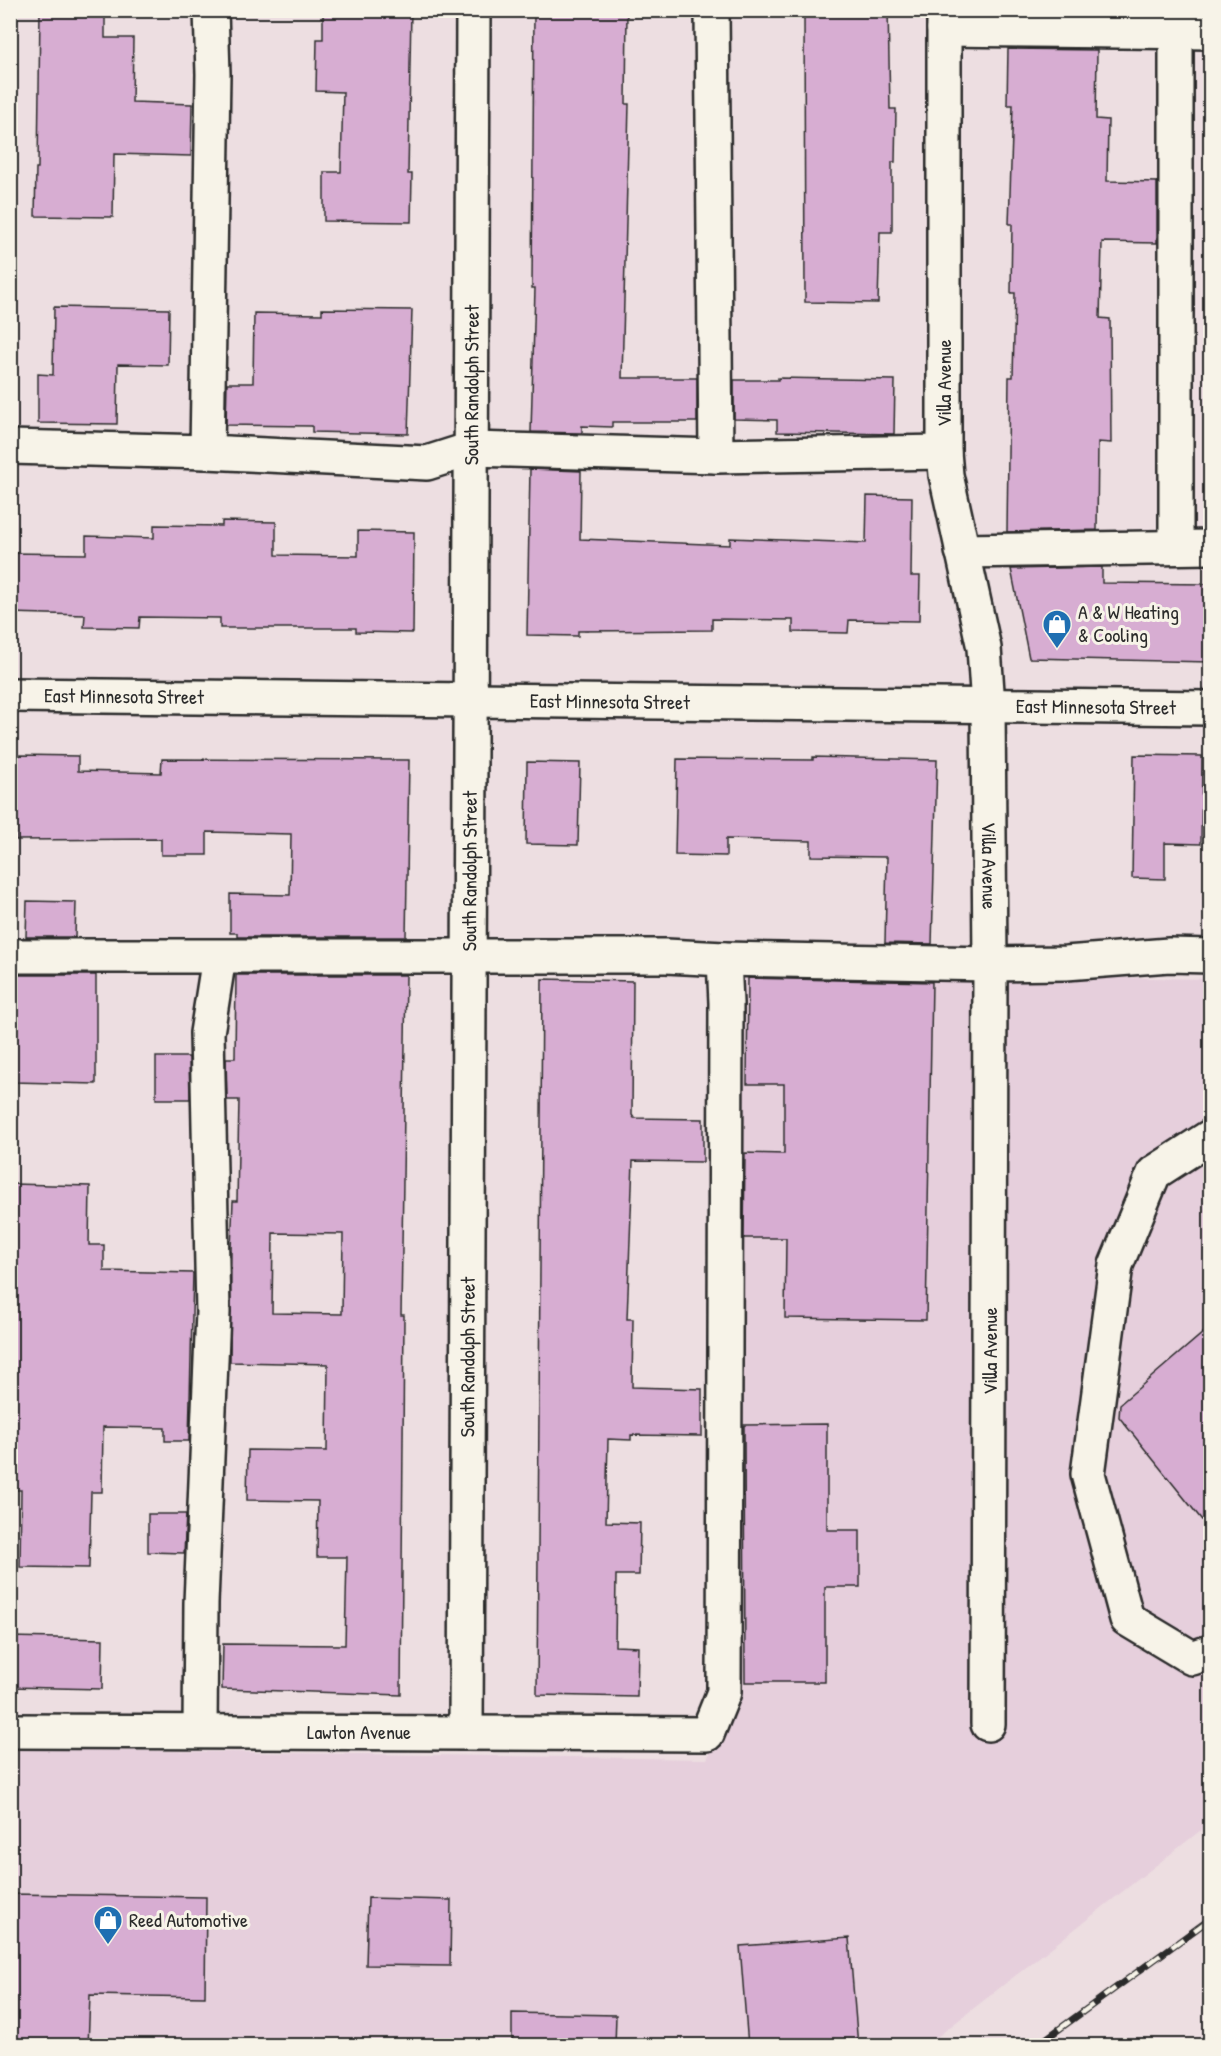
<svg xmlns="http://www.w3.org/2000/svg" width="1221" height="2056" viewBox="0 0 1221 2056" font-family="'Patrick Hand',sans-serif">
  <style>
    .built { fill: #e6cfdc }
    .building { fill: #d7add2; stroke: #2b2b2b; stroke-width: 1.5; fill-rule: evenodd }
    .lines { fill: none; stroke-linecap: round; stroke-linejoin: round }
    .minor-casing { stroke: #2b2b2b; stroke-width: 38 }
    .minor { stroke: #f7f3e8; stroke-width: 33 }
    .rail-casing { stroke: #2b2b2b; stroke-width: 7 }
    .rail { stroke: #f7f3e8; stroke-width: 4.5; stroke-dasharray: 14; stroke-linecap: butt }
    .labels { text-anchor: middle; stroke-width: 6; stroke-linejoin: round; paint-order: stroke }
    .street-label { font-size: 20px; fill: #2b2b2b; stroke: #f7f3e8 }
    .poi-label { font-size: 20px; fill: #2b2b2b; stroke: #f7f3e8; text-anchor: start }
  </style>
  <rect width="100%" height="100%" fill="#eddee1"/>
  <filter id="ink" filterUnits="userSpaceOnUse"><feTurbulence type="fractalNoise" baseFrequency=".0167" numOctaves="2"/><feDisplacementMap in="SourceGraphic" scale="12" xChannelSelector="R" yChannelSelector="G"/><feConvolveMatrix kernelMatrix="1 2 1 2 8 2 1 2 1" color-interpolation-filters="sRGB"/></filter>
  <g filter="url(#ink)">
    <path class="built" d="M 736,971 L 1210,979 L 1210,1823 L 927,2045 L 11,2046 L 11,1749 L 707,1759 L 739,1697 Z"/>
    <g class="building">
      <path d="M 40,10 L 105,10 L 105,38 L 133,38 L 132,102 L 192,104 L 191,156 L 114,154 L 113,217 L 35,216 L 36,168 L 38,168 Z"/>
      <path d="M 323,10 L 411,10 L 408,174 L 412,174 L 411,222 L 324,221 L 324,172 L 341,172 L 343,92 L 316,91 L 317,39 L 323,39 Z"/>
      <path d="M 534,10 L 627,10 L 626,104 L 629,104 L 622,378 L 697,378 L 697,422 L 612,422 L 612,427 L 582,426 L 582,433 L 531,432 L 535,288 L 532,288 Z"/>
      <path d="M 804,10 L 888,10 L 890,109 L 896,109 L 895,162 L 892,162 L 892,232 L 880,232 L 878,303 L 805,302 Z"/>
      <path d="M 1014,10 L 1097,10 L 1097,12 Z"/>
      <path d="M 1008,49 L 1097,50 L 1096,119 L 1108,120 L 1107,181 L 1157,182 L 1157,243 L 1102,242 L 1100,318 L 1110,319 L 1111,443 L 1098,442 L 1097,530 L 1007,532 L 1009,377 L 1013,377 L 1015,293 L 1011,293 L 1012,224 L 1009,224 L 1013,105 L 1007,105 Z"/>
      <path d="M 54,307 L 169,309 L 168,365 L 118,364 L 117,424 L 38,423 L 38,374 L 53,375 Z"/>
      <path d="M 322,309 L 412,310 L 408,434 L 312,432 L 312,426 L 226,425 L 227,383 L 253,383 L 254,313 L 322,314 Z"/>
      <path d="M 778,378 L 895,380 L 894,434 L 777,432 L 777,420 L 734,419 L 734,380 L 778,380 Z"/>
      <path d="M 530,469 L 581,471 L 580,539 L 730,545 L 730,538 L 866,543 L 867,496 L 912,497 L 911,576 L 920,576 L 919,621 L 849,620 L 848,633 L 793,632 L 793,620 L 712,619 L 712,630 L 578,631 L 578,636 L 527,635 Z"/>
      <path d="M 222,521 L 276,522 L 276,555 L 358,556 L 358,531 L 414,532 L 413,633 L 356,632 L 356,628 L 220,628 L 220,618 L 140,617 L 139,628 L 84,627 L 85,615 L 10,613 L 10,553 L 86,554 L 86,536 L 154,538 L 154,525 L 222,526 Z"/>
      <path d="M 1102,567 L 1102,583 L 1210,584 L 1210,662 L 1029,658 L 1011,569 Z"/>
      <path d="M 18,755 L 78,756 L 78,771 L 161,773 L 162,759 L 409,760 L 406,937 L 237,937 L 237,933 L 230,933 L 230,894 L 290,895 L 291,834 L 207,832 L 207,855 L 161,855 L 161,839 L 16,840 Z"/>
      <path d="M 1134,755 L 1202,756 L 1201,844 L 1165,843 L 1165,879 L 1132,878 Z"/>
      <path d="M 813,757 L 937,760 L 932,944 L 885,943 L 887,857 L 811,856 L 811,841 L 726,839 L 726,856 L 675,855 L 677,759 L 813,760 Z"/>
      <path d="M 527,762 L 580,763 L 578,845 L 526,844 Z"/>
      <path d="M 27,901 L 76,902 L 75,937 L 26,937 Z"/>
      <path d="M 13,975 L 96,975 L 96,1084 L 13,1082 Z"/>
      <path d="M 236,975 L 406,975 L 401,1315 L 404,1315 L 401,1695 L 222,1689 L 223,1644 L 345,1645 L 347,1557 L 317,1557 L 318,1501 L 247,1500 L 248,1450 L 327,1451 L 328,1364 L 230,1362 L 231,1249 L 233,1201 L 237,1201 L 239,1100 L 227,1100 L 226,1058 L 235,1058 ZM 273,1233 L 343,1234 L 342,1314 L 272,1313 Z"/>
      <path d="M 748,978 L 932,982 L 926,1320 L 785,1318 L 786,1238 L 744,1238 L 745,1153 L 784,1154 L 784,1084 L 747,1084 Z"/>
      <path d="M 542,979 L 633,981 L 632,1115 L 634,1118 L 703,1119 L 703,1162 L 633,1161 L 627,1319 L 633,1319 L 632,1387 L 702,1389 L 702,1436 L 631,1435 L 631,1440 L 608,1439 L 606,1522 L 640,1523 L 639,1575 L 616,1575 L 615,1646 L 638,1647 L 637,1697 L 537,1695 Z"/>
      <path d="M 156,1057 L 189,1057 L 190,1099 L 156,1099 Z"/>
      <path d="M 13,1184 L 90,1186 L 89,1245 L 104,1245 L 104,1271 L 193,1273 L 189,1441 L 165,1441 L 165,1428 L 103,1427 L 102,1492 L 91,1492 L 89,1568 L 20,1567 L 21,1490 L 11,1490 Z"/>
      <path d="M 1210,1327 L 1210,1530 L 1119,1417 L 1120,1404 Z"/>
      <path d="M 827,1424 L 827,1530 L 860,1530 L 860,1587 L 825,1587 L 825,1682 L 745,1682 L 744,1425 Z"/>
      <path d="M 148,1514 L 186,1514 L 184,1553 L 148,1552 Z"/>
      <path d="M 10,1637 L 103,1639 L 102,1689 L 10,1687 Z"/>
      <path d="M 10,1894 L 206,1897 L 205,1997 L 90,1995 L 88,2046 L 10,2046 Z"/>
      <path d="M 368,1898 L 451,1900 L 450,1966 L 366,1965 Z"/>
      <path d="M 849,1938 L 858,2046 L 748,2046 L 740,1946 Z"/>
      <path d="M 512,2013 L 616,2015 L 615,2046 L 512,2046 Z"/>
    </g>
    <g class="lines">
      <g class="minor-casing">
        <g id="minor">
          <path d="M 712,10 L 716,456 L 944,452"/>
          <path id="s1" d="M 944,10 L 944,452 L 946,475 L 984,648 L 988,706 L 990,964 L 988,1724"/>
          <path d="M 1176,10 L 1176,547"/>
          <path d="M 944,29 L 1210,32"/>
          <path d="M 10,447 L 207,452 L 213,74 L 211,10"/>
          <path d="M 207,452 L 427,463 L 471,449 L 716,456"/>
          <path d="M 962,551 L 1210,547"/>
          <path id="s2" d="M 10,695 L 1210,708"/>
          <path d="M 10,956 L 666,956 L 724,959 L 726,1003 L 724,1692 L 707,1734 L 10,1731"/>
          <path d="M 724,959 L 990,964 L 1066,963 L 1169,955 L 1210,956"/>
          <path d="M 1210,1137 L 1154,1173 L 1116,1265 L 1088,1474 L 1127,1619 L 1192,1658 L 1210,1652"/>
          <path d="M 200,1730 L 201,1603 L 213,1312 L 207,1033 L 219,957"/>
          <path id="s3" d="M 466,1732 L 473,10"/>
        </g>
      </g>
      <use href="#minor" class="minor"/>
      <g class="rail-casing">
        <path id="rail" d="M 1036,2046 L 1210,1919"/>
      </g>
      <use href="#rail" class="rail"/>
    </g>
  </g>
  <defs>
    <g id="shop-pin" transform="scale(1.5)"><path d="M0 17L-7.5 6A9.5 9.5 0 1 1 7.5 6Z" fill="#1f6fb2" stroke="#f7f3e8"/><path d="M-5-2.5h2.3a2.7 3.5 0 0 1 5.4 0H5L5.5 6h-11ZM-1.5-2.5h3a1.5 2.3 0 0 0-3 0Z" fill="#fff"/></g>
  </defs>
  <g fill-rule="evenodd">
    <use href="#shop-pin" x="1057" y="624"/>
    <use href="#shop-pin" x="108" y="1920"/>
  </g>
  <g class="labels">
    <g class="street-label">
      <text transform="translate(944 383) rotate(-90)" y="7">Villa Avenue</text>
      <text dy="7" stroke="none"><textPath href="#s3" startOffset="1347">South Randolph Street</textPath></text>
      <text dy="7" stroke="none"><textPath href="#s2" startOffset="114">East Minnesota Street</textPath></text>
      <text dy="7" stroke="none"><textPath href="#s2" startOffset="600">East Minnesota Street</textPath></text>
      <text dy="7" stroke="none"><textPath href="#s2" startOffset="1086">East Minnesota Street</textPath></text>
      <text dy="7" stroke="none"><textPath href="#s1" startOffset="860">Villa Avenue</textPath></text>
      <text dy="7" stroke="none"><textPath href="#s3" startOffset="861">South Randolph Street</textPath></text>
      <text transform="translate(990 1351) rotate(-90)" y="7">Villa Avenue</text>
      <text dy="7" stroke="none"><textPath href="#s3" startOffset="375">South Randolph Street</textPath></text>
      <text x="359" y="1739">Lawton Avenue</text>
    </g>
    <g class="poi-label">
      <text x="1078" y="619">A &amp; W Heating<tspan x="1078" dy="23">&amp; Cooling</tspan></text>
      <text x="129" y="1927">Reed Automotive</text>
    </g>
  </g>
  <rect width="1221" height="2056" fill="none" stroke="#f7f3e8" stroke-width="36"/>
  <rect x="18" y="18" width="1185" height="2020" fill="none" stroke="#2b2b2b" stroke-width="2" filter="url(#ink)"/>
</svg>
